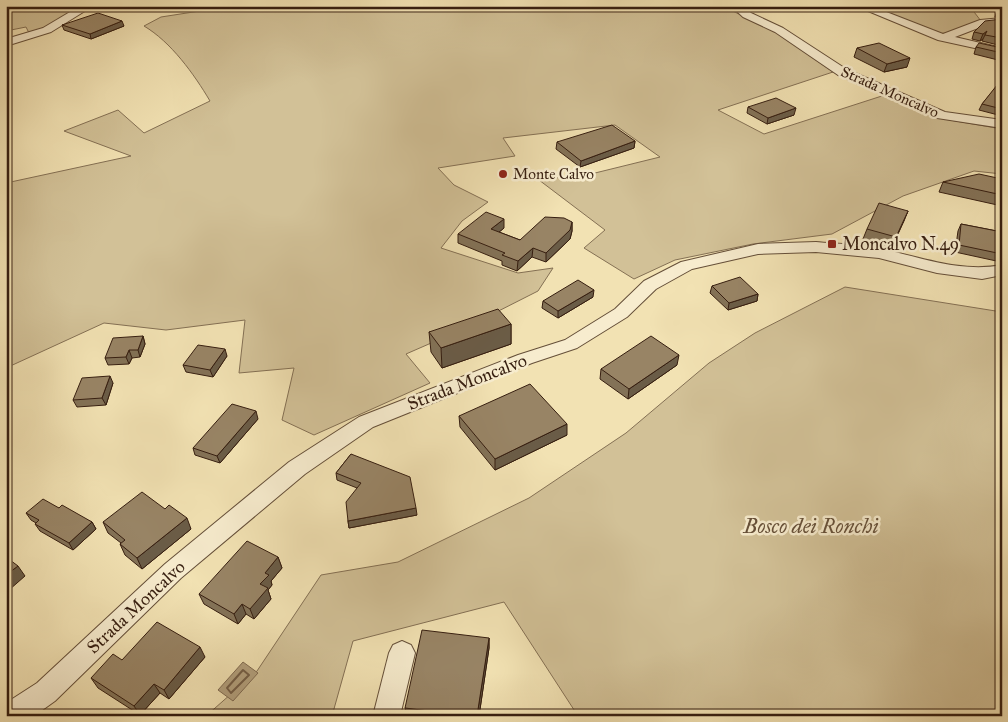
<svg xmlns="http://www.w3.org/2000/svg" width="1008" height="722" viewBox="0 0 1008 722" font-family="'IM FELL Great Primer',serif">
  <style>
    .green { fill: #d2c197; stroke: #847054 }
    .water { fill: #b29f7c; stroke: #806b51 }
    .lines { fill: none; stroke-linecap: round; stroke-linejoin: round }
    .shore { stroke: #745e46; stroke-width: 2 }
    .street-casing { stroke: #654f39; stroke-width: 2 }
    .street { fill: #f7ecce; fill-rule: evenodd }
    .wall { fill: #837257; stroke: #361e10 }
    .shaded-wall { fill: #6a5c47; stroke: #361e10 }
    .building { fill: #988465; stroke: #361e10 }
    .poi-dot { fill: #8f2418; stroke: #f7ecce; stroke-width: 2 }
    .labels { text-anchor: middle; stroke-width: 5; stroke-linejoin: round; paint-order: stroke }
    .far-street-label { font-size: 15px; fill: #361e10; stroke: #f7ecce }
    .far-poi-label { font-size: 15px; fill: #361e10; stroke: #f7ecce; text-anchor: start }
    .poi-label { font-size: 18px; fill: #361e10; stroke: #f7ecce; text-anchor: start }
    .street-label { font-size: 18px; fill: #361e10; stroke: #f7ecce }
    .near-park-label { font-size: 21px; font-style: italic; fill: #654f38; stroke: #f7ecce }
  </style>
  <rect width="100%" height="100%" fill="#f2e2b3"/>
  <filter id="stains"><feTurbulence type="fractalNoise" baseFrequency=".004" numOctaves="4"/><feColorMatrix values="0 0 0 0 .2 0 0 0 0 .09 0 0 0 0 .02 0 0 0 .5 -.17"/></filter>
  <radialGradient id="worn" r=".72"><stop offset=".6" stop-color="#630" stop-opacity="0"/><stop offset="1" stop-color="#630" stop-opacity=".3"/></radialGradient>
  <g class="green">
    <path d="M 6,6 L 84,6 L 30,35 L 26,27 L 6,31 Z"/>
    <path d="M 232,6 L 722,6 L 773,30 L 833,72 L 718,110 L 764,134 L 888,94 L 944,119 L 1002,129 L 1002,174 L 974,171 L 903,196 L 832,234 L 753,244 L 675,260 L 634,279 L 584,248 L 605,230 L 539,180 L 595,173 L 660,157 L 615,125 L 503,138 L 515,156 L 438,168 L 454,185 L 488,202 L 462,221 L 441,248 L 518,273 L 553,268 L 538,291 L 461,330 L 406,354 L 430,383 L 314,435 L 282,420 L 294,368 L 239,373 L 245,320 L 166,330 L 104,323 L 6,368 L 6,183 L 131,156 L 64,131 L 118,110 L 144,133 L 210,101 C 194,74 171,42 144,26 L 161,17 Z"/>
    <path d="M 864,6 L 974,6 L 971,8 L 981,21 L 948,33 L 932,34 Z"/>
    <path d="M 845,287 L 1002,312 L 1002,716 L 578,716 L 504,602 L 353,641 L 332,716 L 206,716 L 257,671 L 321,575 L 398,562 L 529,498 L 626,433 L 709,363 L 755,333 Z"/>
  </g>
  <path class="water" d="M 243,662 L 258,673 L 233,701 L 218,690 Z"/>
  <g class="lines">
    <path class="shore" d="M 243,670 L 249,675 L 231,693 L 227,688 Z"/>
    <g class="street-casing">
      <g id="street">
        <path d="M 80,6 L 93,6 L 51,32 L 6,46 L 6,39 L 43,28 Z"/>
        <path d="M 731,6 L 743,6 L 751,13 L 783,28 L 846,69 L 945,112 L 1002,120 L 1002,128 L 937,118 L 838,75 L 775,32 L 743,17 Z"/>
        <path d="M 856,6 L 871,6 L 943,34 L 980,20 L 1002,18 L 1002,24 L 986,25 L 955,37 L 1002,48 L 1002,54 L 938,40 Z"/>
        <path d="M 816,242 C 837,244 860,244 881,249 C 921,257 960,273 1002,265 L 1002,275 L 982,279 L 937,273 L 879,258 L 816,252 L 758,254 L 692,269 L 656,289 L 627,317 L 577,348 L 532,363 L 373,427 L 305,474 L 181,578 L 55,701 L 34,716 L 6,716 L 6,703 L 37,683 L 165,564 L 289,462 L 359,417 L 518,355 L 565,340 L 615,309 L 644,281 L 681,262 L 758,244 Z"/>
        <path d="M 402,641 L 411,645 L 415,653 L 400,716 L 373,716 L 389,653 L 393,645 Z"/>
      </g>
    </g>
    <use href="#street" class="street"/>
  </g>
  <g class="wall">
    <path d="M 1002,6 L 1002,17 L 995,17 L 997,10 Z"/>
    <path d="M 1002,19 L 1002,46 L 982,41 L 983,39 L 980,41 L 972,39 L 974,32 Z"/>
    <path d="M 62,25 L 124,26 L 91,39 L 64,30 Z"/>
    <path d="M 976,47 L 1002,48 L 1002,61 L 974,54 Z"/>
    <path d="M 857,48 L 907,67 L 884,72 L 854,57 Z"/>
    <path d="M 1002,80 L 1002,116 L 979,110 L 982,104 Z"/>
    <path d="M 748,107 L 794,115 L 767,124 L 747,113 Z"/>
    <path d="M 635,141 L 634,148 L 580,167 L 556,149 L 557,142 Z"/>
    <path d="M 1002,179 L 1002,206 L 939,192 L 943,182 Z"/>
    <path d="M 908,211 L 892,247 L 863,239 L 867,229 Z"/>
    <path d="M 572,222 L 572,231 L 570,239 L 546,262 L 532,257 L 517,271 L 502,265 L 502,261 L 458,243 L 458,234 L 504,228 L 499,232 L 520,240 Z"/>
    <path d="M 961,224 L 1002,232 L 1001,262 L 955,252 L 958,231 Z"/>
    <path d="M 712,286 L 758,294 L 757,301 L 728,310 L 710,293 Z"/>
    <path d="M 593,297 L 558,318 L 542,308 L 543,301 Z"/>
    <path d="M 511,324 L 511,344 L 442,368 L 431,352 L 429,332 Z"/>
    <path d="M 143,336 L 145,344 L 140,357 L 132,358 L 129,364 L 108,365 L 105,358 Z"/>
    <path d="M 227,356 L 213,377 L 186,372 L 183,365 Z"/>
    <path d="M 677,365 L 628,399 L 600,379 L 601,369 Z"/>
    <path d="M 113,383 L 106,405 L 77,407 L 73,400 Z"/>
    <path d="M 459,416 L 567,435 L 495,470 L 460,427 Z"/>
    <path d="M 258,419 L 220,463 L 195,455 L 193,448 Z"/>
    <path d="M 351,454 L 417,515 L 349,528 L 348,521 L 357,488 L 337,480 L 336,473 Z"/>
    <path d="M 59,508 L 92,522 L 96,529 L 73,550 L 40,531 L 35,524 L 36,523 L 31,520 L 26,513 Z"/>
    <path d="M 103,522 L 191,529 L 142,569 L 125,555 L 120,544 L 121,543 L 108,533 Z"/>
    <path d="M 278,557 L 282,568 L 271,581 L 272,585 L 268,590 L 271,599 L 254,619 L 246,614 L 238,624 L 204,604 L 199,594 Z"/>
    <path d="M 489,638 L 489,648 L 479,716 L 407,716 L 405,708 Z"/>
    <path d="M 205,657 L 169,699 L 160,693 L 140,715 L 98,688 L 91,678 L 122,660 Z"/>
  </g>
  <g class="shaded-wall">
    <path d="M 122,21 L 124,26 L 91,39 L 90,34 Z"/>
    <path d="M 987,31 L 983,39 L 980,41 L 983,34 Z"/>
    <path d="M 910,58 L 907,67 L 884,72 L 887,64 Z"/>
    <path d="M 796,108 L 794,115 L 767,124 L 768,118 Z"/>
    <path d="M 635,141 L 634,148 L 580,167 L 581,161 Z"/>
    <path d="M 908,211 L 904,221 L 892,247 L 896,237 Z"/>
    <path d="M 504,219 L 504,228 L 492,238 L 491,229 Z"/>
    <path d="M 572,222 L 572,231 L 570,239 L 546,262 L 546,253 Z"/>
    <path d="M 533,248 L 532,257 L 517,271 L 518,261 Z"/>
    <path d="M 594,290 L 593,297 L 558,318 L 558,311 Z"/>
    <path d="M 758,294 L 757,301 L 728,310 L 729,303 Z"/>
    <path d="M 511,324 L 511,344 L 442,368 L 441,348 Z"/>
    <path d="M 143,336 L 145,344 L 140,357 L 138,350 Z"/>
    <path d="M 225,349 L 227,356 L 213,377 L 210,370 Z"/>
    <path d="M 129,350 L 132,358 L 129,364 L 126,357 Z"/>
    <path d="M 679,355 L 677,365 L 628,399 L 629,389 Z"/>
    <path d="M 110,376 L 113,383 L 106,405 L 102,398 Z"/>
    <path d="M 256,411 L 258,419 L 220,463 L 217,456 Z"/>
    <path d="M 567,424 L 567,435 L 495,470 L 495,459 Z"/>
    <path d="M 416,508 L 417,515 L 349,528 L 348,521 Z"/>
    <path d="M 187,518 L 191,529 L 142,569 L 137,558 Z"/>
    <path d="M 92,522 L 96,529 L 73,550 L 69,543 Z"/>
    <path d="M 278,557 L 282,568 L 271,581 L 272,585 L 268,590 L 271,599 L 254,619 L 250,609 L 265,573 Z"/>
    <path d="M 18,566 L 25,576 L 9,590 L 9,625 L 6,626 L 6,575 Z"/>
    <path d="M 242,604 L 246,614 L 238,624 L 234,614 Z"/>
    <path d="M 489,638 L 489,648 L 479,716 L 477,716 Z"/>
    <path d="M 200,647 L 205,657 L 169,699 L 164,690 Z"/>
    <path d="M 6,681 L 11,692 L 6,694 Z"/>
    <path d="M 154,684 L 160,693 L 140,715 L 134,706 Z"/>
  </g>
  <g class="building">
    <path d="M 1001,6 L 1002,10 L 997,10 Z"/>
    <path d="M 98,13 L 122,21 L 90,34 L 62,25 Z"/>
    <path d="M 1002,19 L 1002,23 L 997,26 L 1002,27 L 1002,38 L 985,35 L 987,31 L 983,34 L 974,32 L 985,21 Z"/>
    <path d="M 879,43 L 910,58 L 887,64 L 857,48 Z"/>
    <path d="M 979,43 L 1002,48 L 1002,53 L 976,47 Z"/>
    <path d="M 1001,80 L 1002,109 L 982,104 Z"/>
    <path d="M 776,98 L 796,108 L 768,118 L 748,107 Z"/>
    <path d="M 612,125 L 635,141 L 581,161 L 557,142 Z"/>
    <path d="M 979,174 L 1002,179 L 1002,195 L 943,182 Z"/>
    <path d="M 879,203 L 908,211 L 896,237 L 867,229 Z"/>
    <path d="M 486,212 L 504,219 L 491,229 L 520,240 L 545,217 L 564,218 L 572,222 L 570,230 L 546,253 L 533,248 L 518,261 L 502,255 L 505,253 L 458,234 Z"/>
    <path d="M 961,224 L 1002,232 L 1002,254 L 959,245 Z"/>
    <path d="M 740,277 L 758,294 L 729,303 L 712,286 Z"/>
    <path d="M 578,280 L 594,290 L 558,311 L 543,301 Z"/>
    <path d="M 498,309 L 511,324 L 441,348 L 429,332 Z"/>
    <path d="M 143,336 L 138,350 L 129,350 L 126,357 L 105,358 L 113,338 Z"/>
    <path d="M 651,336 L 679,355 L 629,389 L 601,369 Z"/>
    <path d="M 198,345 L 225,349 L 210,370 L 183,365 Z"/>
    <path d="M 110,376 L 102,398 L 73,400 L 82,378 Z"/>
    <path d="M 530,384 L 567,424 L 495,459 L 459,416 Z"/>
    <path d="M 232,404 L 256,411 L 217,456 L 193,448 Z"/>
    <path d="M 351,454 L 410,477 L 416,508 L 348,521 L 346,502 L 361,483 L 336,473 Z"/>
    <path d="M 142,492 L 165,509 L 169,505 L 187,518 L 137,558 L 120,544 L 125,540 L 103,522 Z"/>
    <path d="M 43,499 L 59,508 L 62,505 L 92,522 L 69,543 L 35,524 L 39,520 L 26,513 Z"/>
    <path d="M 247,541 L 278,557 L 265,573 L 269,575 L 260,584 L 268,588 L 250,609 L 242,604 L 234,614 L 199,594 Z"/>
    <path d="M 6,557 L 18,566 L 6,575 Z"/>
    <path d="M 157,622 L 200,647 L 164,690 L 154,684 L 134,706 L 91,678 L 113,654 L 122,660 Z"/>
    <path d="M 422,630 L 489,638 L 477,716 L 469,716 L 405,708 Z"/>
  </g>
  <g class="poi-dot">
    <circle cx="503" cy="174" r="5"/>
    <rect x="827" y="239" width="10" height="10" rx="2.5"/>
  </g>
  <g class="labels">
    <g class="far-street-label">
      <text transform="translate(890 92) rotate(24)" y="5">Strada Moncalvo</text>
    </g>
    <g class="far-poi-label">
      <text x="513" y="179">Monte Calvo</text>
    </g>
    <g class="poi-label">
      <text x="842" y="250">Moncalvo N.49</text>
    </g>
    <g class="street-label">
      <text transform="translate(467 382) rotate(-21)" y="6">Strada Moncalvo</text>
      <text transform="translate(136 607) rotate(-43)" y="6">Strada Moncalvo</text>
    </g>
    <g class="near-park-label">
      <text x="811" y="533">Bosco dei Ronchi</text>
    </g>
  </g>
  <rect width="1008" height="722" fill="none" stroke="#f2e2b3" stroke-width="25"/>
  <rect x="8" y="8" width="993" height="707" fill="none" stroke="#361e10" stroke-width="2.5"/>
  <rect x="12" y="12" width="983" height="697" fill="none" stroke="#361e10"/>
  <rect width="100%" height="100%" filter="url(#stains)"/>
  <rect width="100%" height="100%" fill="url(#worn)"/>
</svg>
